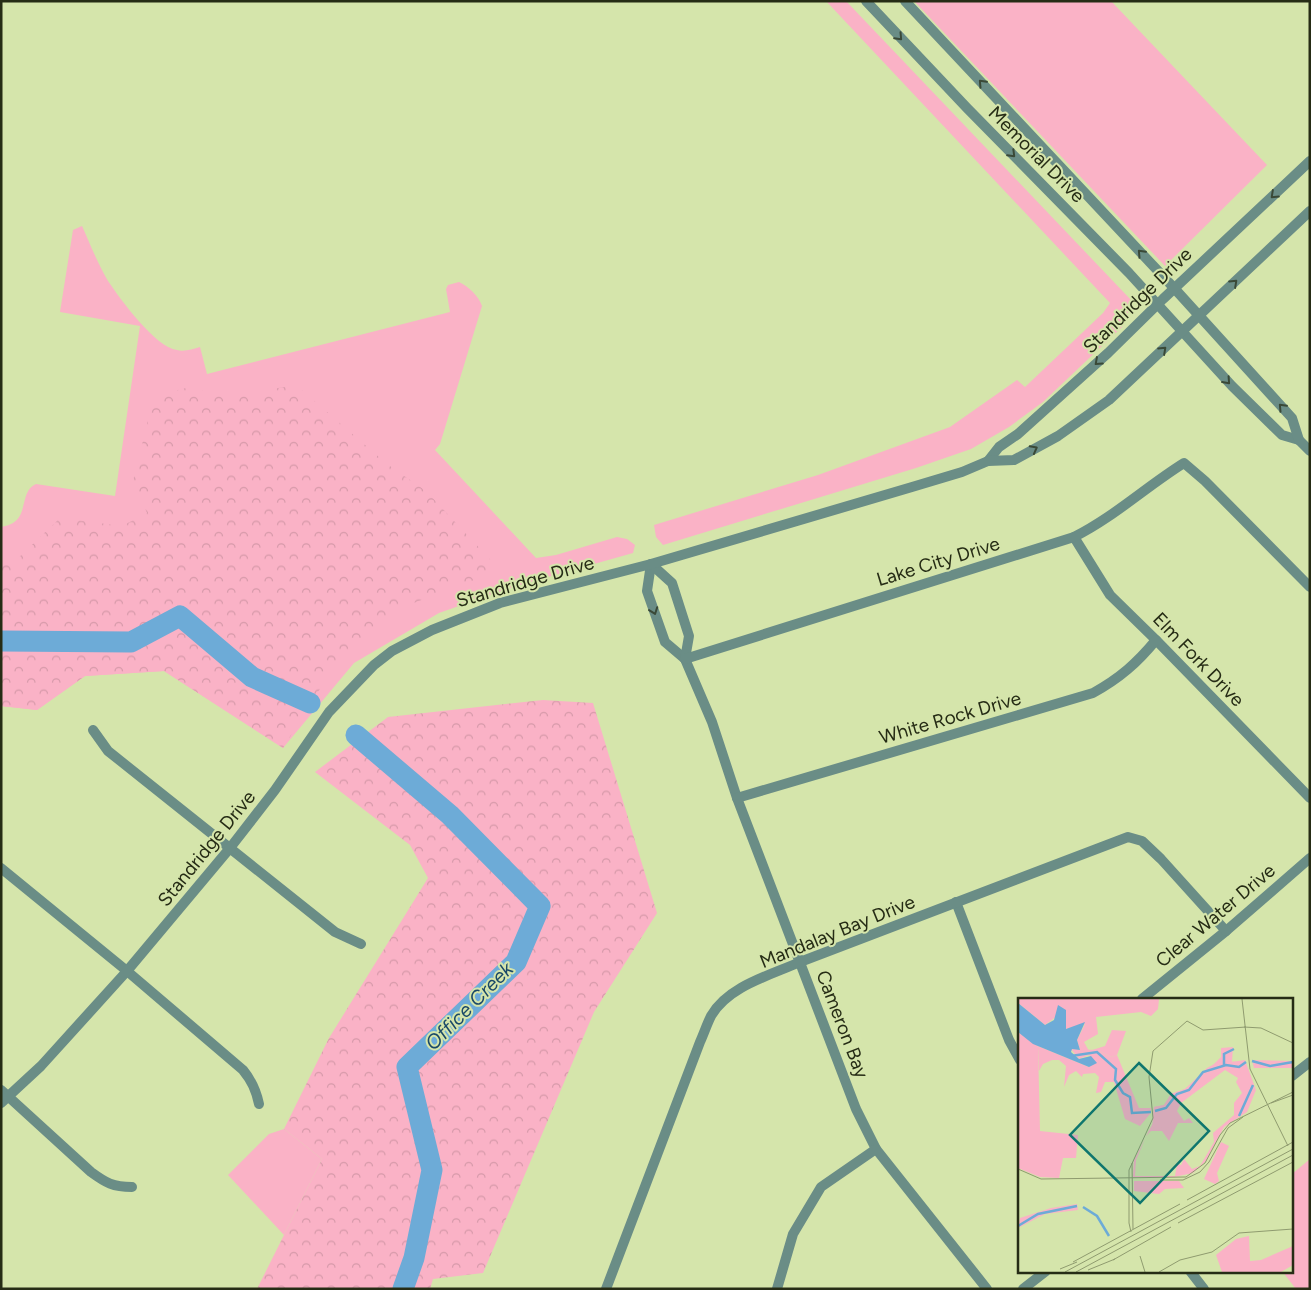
<svg xmlns="http://www.w3.org/2000/svg" width="1311" height="1290" viewBox="0 0 1311 1290" font-family="Figtree,sans-serif">
  <style>
    .green { fill: #fab2c6 }
    .forest { fill: url(#forest-crowns) }
    .lines { fill: none; stroke-linecap: round; stroke-linejoin: round }
    .river { stroke: #6dabd7; stroke-width: 21 }
    .minor { stroke: #6a8d86; stroke-width: 10 }
    .tertiary { stroke: #6a8d86; stroke-width: 10 }
    .oneway { stroke: #3a4937 }
    .labels { text-anchor: middle; stroke-width: 4; stroke-linejoin: round; paint-order: stroke }
    .street-label { font-size: 19px; fill: #262c15; stroke: #d5e5ab }
    .water-label { font-size: 20px; font-style: italic; fill: #1a4968; stroke: #d5e5ab }
    .inset-river { fill: none; stroke: #6dabd7; stroke-width: 2.5 }
    .inset-road { fill: none; stroke: #8f9b6f; stroke-width: 1 }
    .view { fill: #0f766e; fill-opacity: 0.15; stroke: #0f766e; stroke-width: 2.5 }
    .inset-edge { fill: none; stroke: #262c15; stroke-width: 2.5 }
  </style>
  <defs>
    <pattern id="forest-crowns" width="20" height="18" patternUnits="userSpaceOnUse" patternTransform="scale(1.25)"><rect width="20" height="18" fill="#fab2c6"/><path d="M2 6a3 3 0 1 1 6 0M12 15a3 3 0 1 1 6 0" fill="none" stroke="#d699a9"/></pattern>
  </defs>
  <rect width="100%" height="100%" fill="#d5e5ab"/>
  <g class="green">
    <path d="M 826,1 L 846,1 L 1132,301 L 1124,325 L 1043,402 L 1009,427 L 971,449 L 916,468 L 663,545 L 656,537 L 654,525 L 818,475 L 950,427 L 1017,380 L 1025,387 L 1103,313 L 1110,303 Z"/>
    <path d="M 914,1 L 1111,1 L 1267,165 L 1165,266 Z"/>
    <path d="M 82,226 C 90,244 98,264 108,281 C 121,300 155,347 177,350 C 184,352 193,349 200,347 L 207,374 L 450,312 L 446,289 L 448,285 L 459,282 C 469,287 478,295 482,306 L 440,444 L 435,450 L 536,558 L 556,555 L 617,537 L 627,539 L 635,545 L 633,553 L 516,586 L 439,613 L 354,663 L 283,748 L 164,671 L 85,676 L 37,710 L 1,706 L 1,527 C 5,526 10,525 13,523 C 28,514 20,491 36,484 L 115,496 L 140,326 L 60,312 L 73,230 Z"/>
    <path d="M 284,1129 L 322,1159 L 284,1235 L 228,1175 L 269,1134 Z"/>
    <path d="M 1310,1159 L 1310,1289 L 1296,1289 L 1282,1271 L 1292,1271 L 1292,1174 Z"/>
  </g>
  <g class="forest">
    <path d="M 296,385 L 387,464 L 426,491 L 500,570 L 411,604 L 335,665 L 283,748 L 164,671 L 85,676 L 37,710 L 1,706 L 1,559 L 15,561 L 60,518 L 122,526 L 147,513 L 133,481 L 154,396 L 190,387 L 223,397 Z"/>
    <path d="M 543,700 L 593,703 L 657,913 L 594,1012 L 483,1273 L 433,1279 L 430,1289 L 257,1289 L 322,1159 L 284,1129 L 329,1038 L 428,878 L 410,845 L 315,772 L 388,717 Z"/>
  </g>
  <g class="lines">
    <g class="river">
      <path d="M 1,641 L 131,642 L 180,616 L 252,677 L 310,703"/>
      <path d="M 356,735 L 450,815 L 540,906 L 516,962 L 407,1067 L 432,1170 L 414,1258 L 403,1289"/>
    </g>
    <g class="minor">
      <path d="M 1074,537 L 1110,595 L 1156,640 L 1310,798"/>
      <path d="M 651,564 L 647,591 L 665,642 L 685,659 L 712,722 L 737,798 L 856,1109 L 876,1149 L 987,1289"/>
      <path d="M 651,564 L 672,583 L 689,636 L 685,659"/>
      <path d="M 685,659 L 1074,537 C 1114,517 1147,486 1184,463 L 1205,481 L 1310,587"/>
      <path d="M 93,730 L 108,751 L 335,932 L 361,944"/>
      <path d="M 737,798 L 1093,693 C 1120,678 1137,663 1156,640"/>
      <path d="M 1,868 L 127,971 L 243,1070 C 252,1081 256,1090 259,1104"/>
      <path d="M 956,902 L 1009,1040 L 1020,1060"/>
      <path d="M 1142,999 L 1226,931 L 1310,858"/>
      <path d="M 1292,1076 L 1310,1062"/>
      <path d="M 1,1090 L 91,1172 C 106,1183 113,1187 132,1187"/>
      <path d="M 1190,1271 L 1204,1289"/>
      <path d="M 606,1289 L 700,1042 C 704,1033 707,1024 711,1016 C 728,986 771,975 800,962 L 1128,837 L 1142,841 L 1161,859 L 1226,931"/>
      <path d="M 777,1289 L 793,1234 L 821,1187 L 876,1149"/>
      <path d="M 1023,1289 L 1046,1271"/>
    </g>
    <g class="tertiary">
      <path d="M 866,1 L 967,108 L 1129,273 L 1232,386 L 1282,435 L 1299,440"/>
      <path d="M 905,1 L 1174,288 L 1292,418 L 1299,440 L 1310,451"/>
      <path d="M 988,461 L 999,447 L 1018,434 L 1108,353 L 1163,299 L 1310,161"/>
      <path d="M 1,1103 L 41,1066 L 127,971 L 230,848 L 275,790 L 329,712 L 374,665 L 392,651 L 432,630 L 500,603 L 651,564 L 912,487 L 962,472 L 988,461 L 1014,460 L 1058,436 L 1109,400 L 1310,211"/>
    </g>
  </g>
  <defs><path id="oneway-chevron" d="M-2-3.5L2.5 0L-2 3.5" fill="none" stroke-width="1.6" stroke-linecap="round" stroke-linejoin="round" transform="scale(1.25)"/></defs>
  <g class="oneway">
    <use href="#oneway-chevron" transform="translate(899 37) rotate(47)"/>
    <use href="#oneway-chevron" transform="translate(982 83) rotate(-133)"/>
    <use href="#oneway-chevron" transform="translate(1012 154) rotate(45)"/>
    <use href="#oneway-chevron" transform="translate(1274 195) rotate(137)"/>
    <use href="#oneway-chevron" transform="translate(1141 253) rotate(-133)"/>
    <use href="#oneway-chevron" transform="translate(1234 283) rotate(-43)"/>
    <use href="#oneway-chevron" transform="translate(1163 350) rotate(-43)"/>
    <use href="#oneway-chevron" transform="translate(1098 362) rotate(138)"/>
    <use href="#oneway-chevron" transform="translate(1227 381) rotate(48)"/>
    <use href="#oneway-chevron" transform="translate(1282 407) rotate(-133)"/>
    <use href="#oneway-chevron" transform="translate(1034 449) rotate(-28)"/>
    <use href="#oneway-chevron" transform="translate(654 611) rotate(70)"/>
  </g>
  <g class="labels">
    <g class="street-label">
      <text transform="translate(1037 154) rotate(45)" y="7">Memorial Drive</text>
      <text transform="translate(1137 300) rotate(-44)" y="7">Standridge Drive</text>
      <text transform="translate(938 561) rotate(-17)" y="7">Lake City Drive</text>
      <text transform="translate(525 581) rotate(-16)" y="7">Standridge Drive</text>
      <text transform="translate(1199 659) rotate(46)" y="7">Elm Fork Drive</text>
      <text transform="translate(950 717) rotate(-16)" y="7">White Rock Drive</text>
      <text transform="translate(206 848) rotate(-51)" y="7">Standridge Drive</text>
      <text transform="translate(1215 915) rotate(-40)" y="7">Clear Water Drive</text>
      <text transform="translate(837 931) rotate(-22)" y="7">Mandalay Bay Drive</text>
      <text transform="translate(843 1024) rotate(69)" y="7">Cameron Bay</text>
    </g>
    <g class="water-label">
      <text transform="translate(469 1006) rotate(-45)" y="7">Office Creek</text>
    </g>
  </g>
  <g transform="translate(1018 998)">
    <rect width="275" height="275" fill="#d5e5ab"/>
    <path d="M 0,1 L 141,1 L 140,11 L 133,18 L 123,14 L 78,19 L 80,36 L 66,44 L 71,53 L 87,48 L 94,32 L 108,33 L 99,57 L 93,59 L 79,52 L 71,53 L 62,52 L 59,42 L 67,26 L 48,31 L 47,12 L 27,27 L 0,5 ZM 0,34 L 20,48 L 22,133 L 60,137 L 58,160 L 45,160 L 41,180 L 22,179 L 0,170 ZM 215,49 L 214,64 L 227,62 L 238,92 L 229,114 L 206,129 L 188,163 L 175,175 L 156,179 L 115,179 L 116,162 L 127,141 L 118,162 L 117,178 L 157,178 L 159,166 L 163,167 L 166,161 L 174,171 L 182,168 L 196,144 L 195,135 L 216,117 L 216,105 L 224,95 L 218,84 L 220,80 L 207,72 L 163,105 L 159,113 L 166,123 L 171,120 L 175,125 L 160,125 L 151,143 L 144,133 L 133,133 L 128,138 L 135,125 L 136,109 L 146,107 L 153,96 L 167,91 L 195,67 L 203,59 L 203,50 ZM 203,144 L 211,148 L 199,175 L 201,183 L 197,186 L 186,181 ZM 116,183 L 161,183 L 166,190 L 147,191 L 141,196 L 116,193 ZM 231,238 L 232,263 L 243,262 L 275,248 L 275,267 L 263,274 L 204,274 L 198,257 L 218,241 Z" fill="#fab2c6"/>
    <path d="M 20,48 L 71,69 L 75,62 L 71,57 L 61,61 L 53,51 L 79,52 L 93,59 L 99,57 L 121,110 L 133,110 L 132,116 L 122,128 L 107,121 L 96,84 L 87,84 L 83,94 L 78,95 L 81,79 L 77,75 L 65,76 L 64,79 L 58,73 L 51,77 L 46,89 L 48,68 L 41,62 L 34,62 L 25,66 L 21,73 ZM 234,62 L 275,63 L 275,70 L 236,70 ZM 202,63 L 223,64 L 223,75 L 207,70 L 197,75 L 160,104 L 156,114 L 162,121 L 155,129 L 134,130 L 136,109 L 146,107 L 153,96 L 167,91 L 189,70 Z" fill="#fab2c6"/>
    <path d="M 59,206 L 60,212 L 27,216 L 0,230 L 2,220 L 33,210 Z" fill="#fab2c6"/>
    <path d="M 0,5 L 27,27 L 36,22 L 40,7 L 48,12 L 48,31 L 67,24 L 59,42 L 62,52 L 54,51 L 53,54 L 61,61 L 73,58 L 79,65 L 71,69 L 15,46 L 0,34 Z" fill="#6dabd7"/>
    <path class="inset-river" d="M 53,58 L 79,54 L 98,71 L 97,82 L 105,95 L 112,99 L 114,115 L 133,114M 234,63 L 252,68 L 275,64M 206,67 L 206,56 L 216,51M 137,113 L 148,110 L 159,96 L 171,92 L 185,74 L 208,67 L 221,69 L 228,64M 221,118 L 235,87M 65,209 L 79,218 L 91,238M 0,228 L 20,216 L 59,208"/>
    <path class="inset-road" d="M 224,1 L 232,71 L 270,148M 226,29 L 243,30 L 275,45M 253,105 L 275,97M 114,165 L 115,231M 0,171 L 23,181 L 168,179 L 187,165 L 202,137 L 212,125 L 275,94M 142,182 L 165,182 L 182,174 L 191,164 L 210,130 L 225,119M 169,202 L 275,144M 160,225 L 275,164M 113,234 L 111,225 L 111,172 L 135,120 L 131,79 L 135,53 L 169,23 L 185,32 L 228,29M 122,258 L 127,274M 95,262 L 153,229M 55,264 L 162,206M 42,271 L 59,264M 70,272 L 97,261M 47,274 L 275,151M 58,274 L 275,157M 141,274 L 162,262 L 194,254 L 221,235 L 275,231"/>
    <path class="view" d="M 121,65 L 191,133 L 122,205 L 52,137 Z"/>
    <rect width="275" height="275" class="inset-edge"/>
  </g>
  <rect width="1311" height="1290" fill="none" stroke="#262c15" stroke-width="5"/>
</svg>
